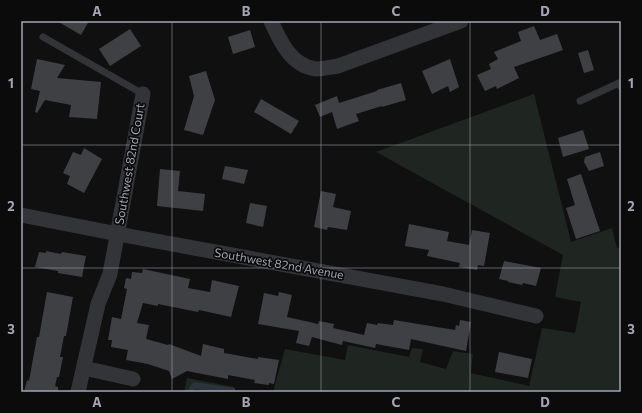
<svg xmlns="http://www.w3.org/2000/svg" width="642" height="413" viewBox="0 0 642 413" font-family="Commissioner,sans-serif">
  <style>
    .green { fill: #1f2520 }
    .water { fill: #2d333b }
    .building { fill: #3f4044 }
    .lines { fill: none; stroke-linecap: round; stroke-linejoin: round }
    .service { stroke: #333438; stroke-width: 7 }
    .minor { stroke: #333438; stroke-width: 15 }
    .grid { fill: none; stroke: #a2a5b1; stroke-width: 1; stroke-opacity: 0.55 }
    .labels { text-anchor: middle; stroke-width: 3.5; stroke-linejoin: round; paint-order: stroke }
    .street-label { font-size: 12px; fill: #a2a5b1; stroke: #0b0b0c }
    .neatline { fill: none; stroke: #a2a5b1; stroke-width: 1.5 }
    .grid-label { font-size: 13px; text-anchor: middle; font-weight: bold; fill: #a2a5b1 }
  </style>
  <rect width="100%" height="100%" fill="#101011"/>
  <g class="green">
    <path d="M 534,94 L 571,242 L 612,228 L 617,248 L 621,247 L 621,392 L 273,392 L 285,349 L 345,360 L 348,345 L 409,357 L 412,348 L 423,349 L 420,362 L 446,369 L 453,351 L 473,354 L 471,373 L 529,386 L 542,328 L 575,333 L 581,302 L 555,297 L 563,255 L 376,152 Z"/>
    <path d="M 187,378 L 234,387 L 233,392 L 184,392 Z"/>
  </g>
  <path class="water" d="M 194,382 L 235,388 L 235,392 L 216,392 L 195,389 L 193,392 L 187,392 L 191,385 Z"/>
  <g class="building">
    <path d="M 57,21 L 89,21 L 81,35 Z"/>
    <path d="M 534,26 L 540,40 L 557,34 L 563,50 L 514,67 L 519,78 L 497,89 L 496,86 L 485,91 L 477,75 L 491,69 L 489,64 L 498,59 L 494,52 L 521,41 L 518,32 Z"/>
    <path d="M 130,29 L 141,46 L 110,66 L 99,49 Z"/>
    <path d="M 250,30 L 255,47 L 233,54 L 228,37 Z"/>
    <path d="M 588,50 L 594,70 L 584,73 L 578,53 Z"/>
    <path d="M 37,59 L 65,65 L 57,78 L 101,82 L 97,119 L 69,117 L 71,105 L 45,100 L 37,113 L 35,112 L 40,91 L 31,89 Z"/>
    <path d="M 450,59 L 459,87 L 450,92 L 448,86 L 432,94 L 422,71 Z"/>
    <path d="M 206,71 L 215,100 L 203,135 L 184,130 L 194,96 L 189,76 Z"/>
    <path d="M 401,83 L 406,100 L 382,107 L 382,106 L 356,114 L 359,121 L 337,129 L 332,112 L 320,117 L 315,105 L 337,96 L 339,103 L 377,91 L 377,90 Z"/>
    <path d="M 261,99 L 299,121 L 291,134 L 254,112 Z"/>
    <path d="M 583,130 L 589,149 L 563,157 L 558,138 Z"/>
    <path d="M 84,148 L 102,159 L 84,193 L 67,184 L 70,176 L 63,173 L 73,152 L 81,155 Z"/>
    <path d="M 600,152 L 604,166 L 589,171 L 584,162 L 585,157 Z"/>
    <path d="M 225,166 L 248,170 L 244,184 L 222,179 Z"/>
    <path d="M 160,169 L 180,171 L 178,191 L 205,194 L 203,211 L 157,206 Z"/>
    <path d="M 581,174 L 600,231 L 576,239 L 566,208 L 575,205 L 567,179 Z"/>
    <path d="M 321,191 L 336,194 L 333,207 L 351,211 L 347,230 L 328,227 L 327,230 L 314,227 Z"/>
    <path d="M 250,203 L 267,206 L 263,227 L 246,223 Z"/>
    <path d="M 409,224 L 449,232 L 447,241 L 469,245 L 472,230 L 490,233 L 484,266 L 478,265 L 477,270 L 459,267 L 460,263 L 427,256 L 429,250 L 405,246 Z"/>
    <path d="M 46,251 L 61,254 L 62,252 L 86,256 L 82,277 L 58,273 L 58,271 L 35,267 L 39,252 L 46,253 Z"/>
    <path d="M 504,261 L 541,268 L 536,286 L 523,283 L 522,285 L 508,282 L 508,281 L 499,279 Z"/>
    <path d="M 143,269 L 190,279 L 188,288 L 210,292 L 212,280 L 239,286 L 231,317 L 199,310 L 198,312 L 158,304 L 158,306 L 143,303 L 137,323 L 149,325 L 146,339 L 168,345 L 169,344 L 201,356 L 203,344 L 224,349 L 224,353 L 258,359 L 258,357 L 279,360 L 274,384 L 269,383 L 269,385 L 254,383 L 255,380 L 228,375 L 228,379 L 187,371 L 172,379 L 169,371 L 148,364 L 126,360 L 128,350 L 111,347 L 112,340 L 108,340 L 112,317 L 121,319 L 127,289 L 124,288 L 126,278 L 131,279 L 132,272 L 142,273 Z"/>
    <path d="M 47,292 L 73,297 L 66,336 L 64,336 L 60,357 L 63,357 L 59,377 L 57,377 L 55,386 L 58,387 L 58,392 L 24,392 L 27,380 L 29,381 L 37,337 L 39,337 Z"/>
    <path d="M 279,292 L 292,295 L 287,317 L 318,324 L 319,321 L 334,324 L 333,328 L 364,335 L 367,323 L 377,325 L 378,323 L 393,325 L 394,320 L 455,330 L 456,325 L 459,326 L 460,320 L 471,322 L 466,351 L 411,339 L 409,350 L 376,344 L 375,348 L 343,341 L 342,345 L 312,337 L 309,346 L 296,343 L 299,331 L 258,324 L 264,293 L 278,296 Z"/>
    <path d="M 499,352 L 532,359 L 528,378 L 495,372 Z"/>
  </g>
  <g class="lines">
    <g class="service">
      <path d="M 43,37 L 143,94"/>
      <path d="M 580,101 L 619,83 L 621,87"/>
    </g>
    <g class="minor">
      <path d="M 271,21 C 280,41 291,66 316,69 C 323,69 331,67 338,66 L 461,21"/>
      <path d="M 21,215 L 118,234 L 443,294 L 536,316"/>
      <path d="M 84,368 L 133,379"/>
      <path d="M 78,392 L 98,304 L 110,274 L 143,94"/>
    </g>
  </g>
  <path class="grid" d="M 172,21 L 172,392M 321,21 L 321,392M 470,21 L 470,392M 21,145 L 621,145M 21,268 L 621,268"/>
  <g class="labels">
    <g class="street-label">
      <text transform="translate(130 164) rotate(-80)" y="4">Southwest 82nd Court</text>
      <text transform="translate(279 264) rotate(10)" y="4">Southwest 82nd Avenue</text>
    </g>
  </g>
  <rect width="642" height="413" fill="none" stroke="#0b0b0c" stroke-width="44"/>
  <rect x="22" y="22" width="598" height="369" class="neatline"/>
  <g class="grid-label">
    <text x="97" y="16">A</text>
    <text x="246" y="16">B</text>
    <text x="396" y="16">C</text>
    <text x="545" y="16">D</text>
    <text x="11" y="88">1</text>
    <text x="631" y="88">1</text>
    <text x="11" y="211">2</text>
    <text x="631" y="211">2</text>
    <text x="11" y="334">3</text>
    <text x="631" y="334">3</text>
    <text x="97" y="407">A</text>
    <text x="246" y="407">B</text>
    <text x="396" y="407">C</text>
    <text x="545" y="407">D</text>
  </g>
</svg>
